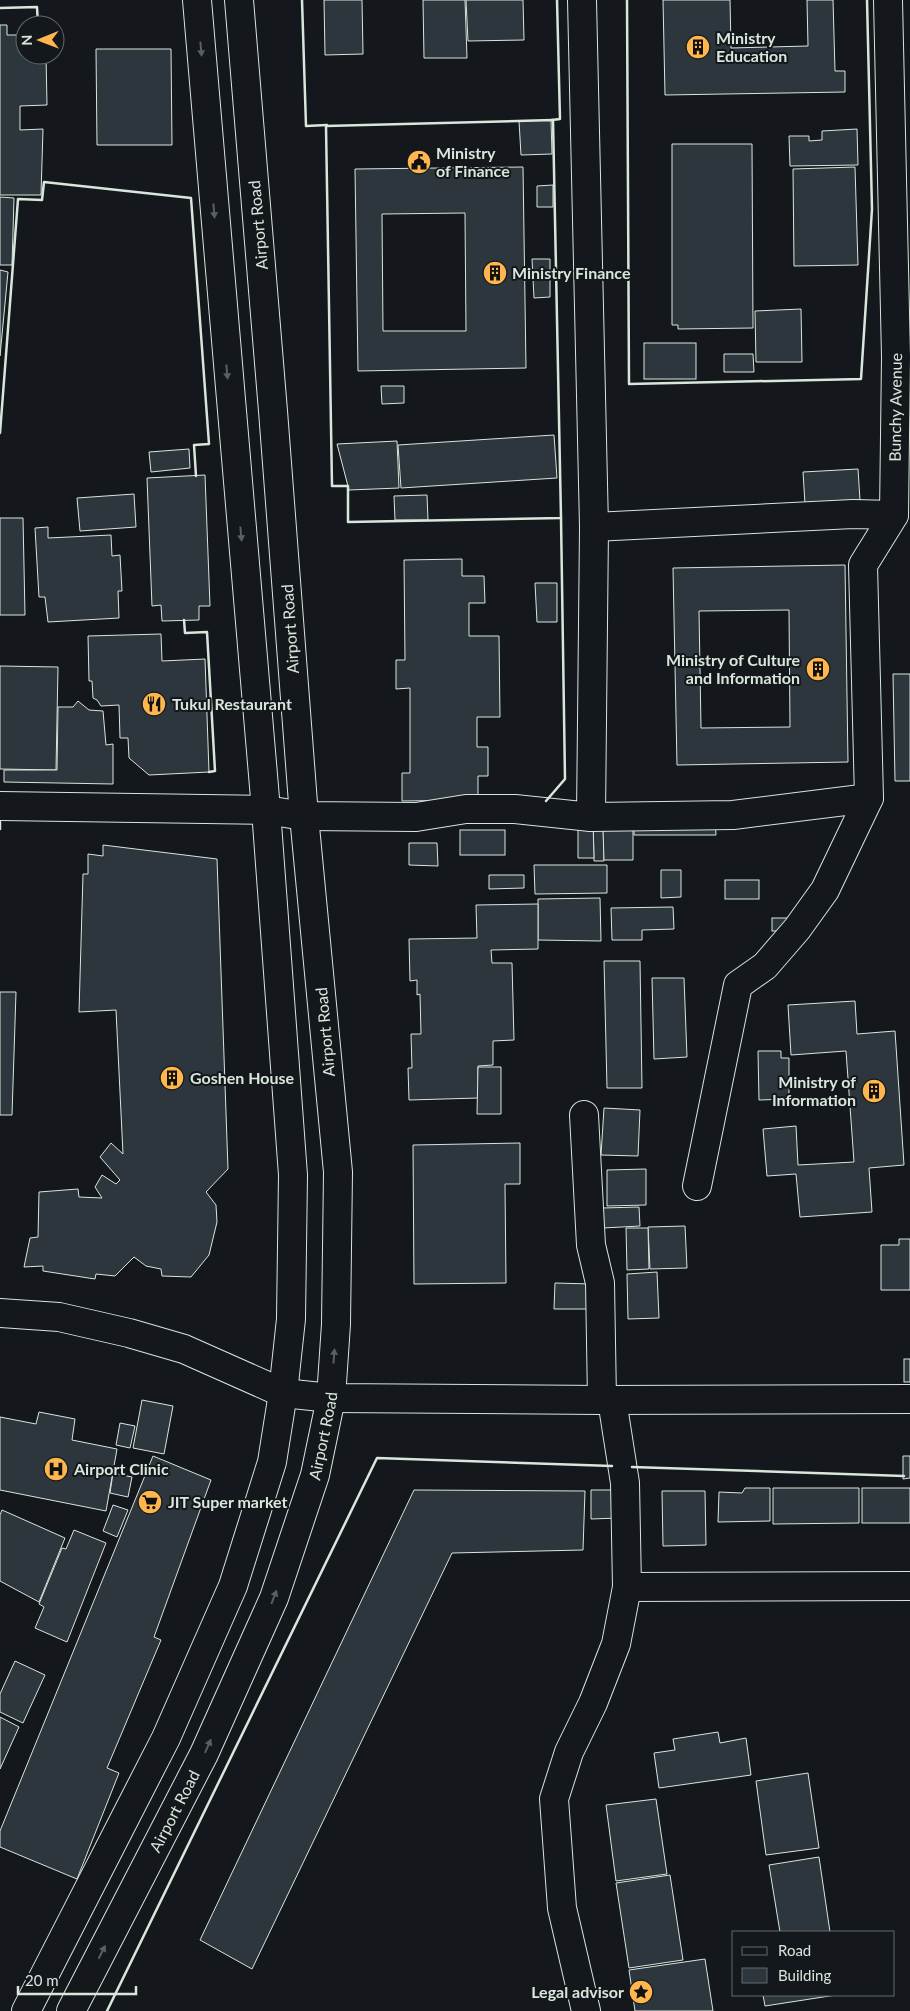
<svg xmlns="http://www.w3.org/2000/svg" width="910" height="2011" viewBox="0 0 910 2011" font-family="Lato,sans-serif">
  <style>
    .building { fill: #2c363c; stroke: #d8e6dc; fill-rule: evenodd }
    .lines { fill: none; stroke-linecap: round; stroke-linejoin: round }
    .minor-casing { stroke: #d8e6dc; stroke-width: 30 }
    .major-casing { stroke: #d8e6dc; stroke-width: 30 }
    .minor { stroke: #14181c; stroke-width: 28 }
    .major { stroke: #14181c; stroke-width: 28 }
    .wall { stroke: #d8e6dc; stroke-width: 2.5 }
    .oneway { fill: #59605f }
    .labels { text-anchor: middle; stroke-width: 4; stroke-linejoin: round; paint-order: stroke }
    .poi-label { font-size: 16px; font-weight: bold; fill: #d8e6dc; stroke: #14181c; text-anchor: start }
    .street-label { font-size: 16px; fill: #d8e6dc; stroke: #14181c }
  </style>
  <rect width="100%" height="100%" fill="#14181c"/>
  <g class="building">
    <path d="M 324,0 L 362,0 L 363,54 L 325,55 Z"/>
    <path d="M 423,0 L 465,0 L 467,58 L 424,58 Z"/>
    <path d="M 466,0 L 523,0 L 524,40 L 468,41 Z"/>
    <path d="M 663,0 L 730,0 L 731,48 L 808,46 L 807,0 L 833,0 L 835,71 L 845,71 L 845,92 L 665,95 Z"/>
    <path d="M 0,25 L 7,25 L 7,35 L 25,35 L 25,55 L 46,55 L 47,105 L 20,106 L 20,130 L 43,129 L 41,195 L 0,195 Z"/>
    <path d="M 96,49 L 171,49 L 172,145 L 97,145 Z"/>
    <path d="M 551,120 L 552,154 L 521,155 L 519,121 Z"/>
    <path d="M 857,129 L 858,165 L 790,166 L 789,136 L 809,136 L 809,141 L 822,140 L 822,131 Z"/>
    <path d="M 672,144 L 752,144 L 753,328 L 678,329 L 678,325 L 672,325 Z"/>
    <path d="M 523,167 L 526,368 L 358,371 L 355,169 ZM 465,213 L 466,331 L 383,331 L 382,214 Z"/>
    <path d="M 855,167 L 858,265 L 794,266 L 793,169 Z"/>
    <path d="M 553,185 L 553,207 L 537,207 L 537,186 Z"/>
    <path d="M 0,197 L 14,198 L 12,265 L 0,265 Z"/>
    <path d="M 532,259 L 550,259 L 550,297 L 534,298 Z"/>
    <path d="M 0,270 L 8,272 L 0,356 Z"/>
    <path d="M 801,309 L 802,362 L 756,362 L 755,311 Z"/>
    <rect x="644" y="343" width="52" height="36"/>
    <path d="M 724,354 L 753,354 L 754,372 L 724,372 Z"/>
    <path d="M 381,386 L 404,386 L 404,403 L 382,404 Z"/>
    <path d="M 554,435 L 557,478 L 401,488 L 398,445 Z"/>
    <path d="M 397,441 L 399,488 L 349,490 L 337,444 Z"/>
    <path d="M 189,449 L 190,468 L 151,472 L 149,452 Z"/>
    <path d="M 858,469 L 860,500 L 805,504 L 803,472 Z"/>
    <path d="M 205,475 L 210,606 L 199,606 L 199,620 L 162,621 L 161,605 L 152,606 L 147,478 Z"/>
    <path d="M 134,494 L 136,527 L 80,531 L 77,498 Z"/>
    <path d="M 427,495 L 428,520 L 395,520 L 394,496 Z"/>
    <path d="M 0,518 L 23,518 L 25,615 L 0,615 Z"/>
    <path d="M 48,527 L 48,538 L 111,535 L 112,556 L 120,555 L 122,591 L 118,591 L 119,618 L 48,622 L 45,597 L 39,597 L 35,528 Z"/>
    <path d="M 462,559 L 462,576 L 484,576 L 485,603 L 469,603 L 469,636 L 499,636 L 500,717 L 477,717 L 477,747 L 488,747 L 488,776 L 478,776 L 478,800 L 402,801 L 402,773 L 410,773 L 410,688 L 396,689 L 396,660 L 405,660 L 404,560 Z"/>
    <path d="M 845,565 L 848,762 L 677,765 L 673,568 ZM 789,610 L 790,727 L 701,728 L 699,611 Z"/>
    <path d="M 535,583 L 557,583 L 557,622 L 537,622 Z"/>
    <path d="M 161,634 L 162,661 L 205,659 L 209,772 L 149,775 L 129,758 L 128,738 L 120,738 L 119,705 L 101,706 L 97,700 L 93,698 L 92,681 L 89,681 L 88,636 Z"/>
    <path d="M 0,666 L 58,667 L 56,770 L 0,769 Z"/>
    <path d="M 893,674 L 910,674 L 910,781 L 895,781 Z"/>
    <path d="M 78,701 L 89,710 L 103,711 L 106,745 L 113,744 L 113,784 L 4,782 L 4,770 L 57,770 L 58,707 L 73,707 Z"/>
    <path d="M 634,818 L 715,818 L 716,835 L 634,835 Z"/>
    <path d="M 593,820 L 603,820 L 604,861 L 594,861 Z"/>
    <path d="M 593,822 L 594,858 L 578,858 L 578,823 Z"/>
    <path d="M 633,828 L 633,860 L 604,860 L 603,829 Z"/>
    <rect x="460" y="830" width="45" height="25"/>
    <path d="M 409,843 L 437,843 L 438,866 L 409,865 Z"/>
    <path d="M 103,845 L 217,859 L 228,1169 L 206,1192 L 216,1205 L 217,1222 L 209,1255 L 191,1277 L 162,1276 L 161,1269 L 146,1266 L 134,1257 L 115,1276 L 96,1274 L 95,1279 L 43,1271 L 43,1266 L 24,1267 L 30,1238 L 38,1237 L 39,1192 L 78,1189 L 79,1197 L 102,1198 L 95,1187 L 102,1175 L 116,1184 L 120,1180 L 100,1157 L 111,1143 L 123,1154 L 116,1010 L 79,1012 L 83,874 L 88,874 L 88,854 L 103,856 Z"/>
    <path d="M 534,865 L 607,865 L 607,893 L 535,894 Z"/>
    <path d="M 661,870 L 681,870 L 681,897 L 661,898 Z"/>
    <path d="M 489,875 L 524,875 L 524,888 L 489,889 Z"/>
    <rect x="725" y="880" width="34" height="19"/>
    <path d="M 600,898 L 601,941 L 538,940 L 538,899 Z"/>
    <path d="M 538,904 L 538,949 L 491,950 L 492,963 L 512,963 L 514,1040 L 493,1041 L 493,1065 L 478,1066 L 478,1098 L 409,1100 L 408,1068 L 412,1068 L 411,1034 L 421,1034 L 420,994 L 417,995 L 417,980 L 410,981 L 409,939 L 477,938 L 476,905 Z"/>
    <path d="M 673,907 L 674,929 L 642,930 L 642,940 L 612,940 L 611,908 Z"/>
    <rect x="772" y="918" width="21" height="13"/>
    <path d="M 604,961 L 640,961 L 642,1088 L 607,1088 Z"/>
    <path d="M 652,978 L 684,978 L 687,1057 L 654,1059 Z"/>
    <path d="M 0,992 L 16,992 L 12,1115 L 0,1115 Z"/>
    <path d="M 855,1001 L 857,1034 L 895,1031 L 904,1165 L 869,1168 L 872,1212 L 800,1217 L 796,1174 L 767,1176 L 763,1129 L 796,1126 L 798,1165 L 854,1162 L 846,1051 L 791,1055 L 788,1005 Z"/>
    <path d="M 758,1051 L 781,1051 L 781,1058 L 789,1058 L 789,1099 L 759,1100 Z"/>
    <path d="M 478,1067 L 501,1067 L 501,1114 L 477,1114 Z"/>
    <path d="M 604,1108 L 640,1110 L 638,1156 L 601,1155 Z"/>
    <path d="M 520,1143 L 520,1184 L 505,1184 L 506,1283 L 414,1284 L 413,1145 Z"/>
    <path d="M 646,1169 L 646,1205 L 607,1206 L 607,1170 Z"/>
    <path d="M 639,1207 L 640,1226 L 603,1228 L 602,1208 Z"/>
    <path d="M 685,1226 L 687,1268 L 650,1269 L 648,1227 Z"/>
    <path d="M 626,1228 L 648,1228 L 649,1269 L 627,1270 Z"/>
    <path d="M 899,1239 L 910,1239 L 910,1290 L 881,1290 L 881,1245 L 899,1245 Z"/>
    <path d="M 657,1272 L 659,1318 L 628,1319 L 627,1274 Z"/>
    <path d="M 555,1283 L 592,1284 L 592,1309 L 554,1309 Z"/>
    <rect x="904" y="1359" width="6" height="23"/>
    <path d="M 142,1400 L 173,1406 L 164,1454 L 133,1448 Z"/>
    <path d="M 39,1412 L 75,1419 L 72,1440 L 117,1449 L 106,1511 L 0,1490 L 0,1417 L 36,1424 Z"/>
    <path d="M 120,1423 L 135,1426 L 130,1448 L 116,1445 Z"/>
    <path d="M 153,1456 L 211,1480 L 154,1637 L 161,1640 L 107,1768 L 119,1773 L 77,1879 L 0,1847 L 0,1831 Z"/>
    <path d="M 903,1456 L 910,1456 L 910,1478 L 903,1479 Z"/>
    <path d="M 113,1473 L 132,1477 L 128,1497 L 110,1493 Z"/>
    <path d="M 745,1488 L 770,1488 L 770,1521 L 718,1522 L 719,1492 L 742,1493 Z"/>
    <path d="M 773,1488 L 859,1488 L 859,1523 L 773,1524 Z"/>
    <rect x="862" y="1488" width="48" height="35"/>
    <path d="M 414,1490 L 585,1491 L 583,1550 L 452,1553 L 252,1969 L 200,1940 Z"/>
    <path d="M 591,1490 L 619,1490 L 619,1518 L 591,1519 Z"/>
    <path d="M 662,1491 L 705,1491 L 706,1545 L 663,1546 Z"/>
    <path d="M 113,1505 L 128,1510 L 117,1537 L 103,1531 Z"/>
    <path d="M 2,1510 L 65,1538 L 39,1602 L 0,1581 L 0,1515 Z"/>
    <path d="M 74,1530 L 106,1543 L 67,1642 L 35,1628 L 44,1607 L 39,1604 L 62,1548 L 66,1549 Z"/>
    <path d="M 15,1661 L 45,1675 L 23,1723 L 0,1712 L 0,1694 Z"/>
    <path d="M 0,1717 L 19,1727 L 0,1769 Z"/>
    <path d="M 718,1732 L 720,1743 L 746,1738 L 751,1775 L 659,1788 L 654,1753 L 675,1750 L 673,1739 Z"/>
    <path d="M 808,1773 L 819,1848 L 766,1855 L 756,1781 Z"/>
    <path d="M 656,1799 L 667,1874 L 616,1881 L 606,1805 Z"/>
    <path d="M 819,1857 L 830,1932 L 780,1932 L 769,1865 Z"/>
    <path d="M 670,1875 L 683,1960 L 629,1968 L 616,1883 Z"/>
    <path d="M 705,1959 L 713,2011 L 635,2011 L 629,1970 Z"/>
    <path d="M 763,1995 L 836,1995 L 765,2006 Z"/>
  </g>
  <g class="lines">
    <g class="minor-casing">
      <g id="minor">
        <path id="s1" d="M 594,527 L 853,514 L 894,515 L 896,357 L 888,0"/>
        <path d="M 0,806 L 266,810 L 304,816 L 416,817 L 466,809 L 515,809 L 591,817 L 594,527 L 582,0"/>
        <path d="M 591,817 L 733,815 L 869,798"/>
        <path d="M 584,1115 L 591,1245 L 600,1283 L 602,1400"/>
        <path d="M 697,1186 L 738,985 L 765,966 L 797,929 L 825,890 L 869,798 L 863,565 L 894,515"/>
        <path d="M 0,1313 L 59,1317 L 129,1333 L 184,1349 L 283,1393 L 331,1398 L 602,1400 L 910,1399"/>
        <path d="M 627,1587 L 910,1586"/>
        <path d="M 586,2011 L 562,1908 L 554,1799 L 569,1752 L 593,1703 L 616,1644 L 627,1587 L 625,1483 L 612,1400"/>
      </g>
    </g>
    <g class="major-casing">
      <g id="major">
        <path d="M 26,2011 L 166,1738 L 233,1586 L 272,1462 L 283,1393 L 291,1319 L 293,1175 L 266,810 L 197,0"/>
        <path id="s2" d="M 71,2011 L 204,1754 L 274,1598 L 315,1475 L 331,1398 L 336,1324 L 338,1172 L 304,816 L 273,411 L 239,0"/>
      </g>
    </g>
    <use href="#minor" class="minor"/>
    <use href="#major" class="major"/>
    <g class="wall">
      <path d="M 302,0 L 306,126 L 327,125"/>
      <path d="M 627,0 L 629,384 L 861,379 L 872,209 L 867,0"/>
      <path d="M 0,8 L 37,7 L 38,25"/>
      <path d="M 552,120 L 560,119 L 557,0"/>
      <path d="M 553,120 L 561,518 L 348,522 L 348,486 L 332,486 L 326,126 Z"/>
      <path d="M 0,433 L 18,199 L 42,200 L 44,182 L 191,198 L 209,444 L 194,445 L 196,476"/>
      <path d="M 184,620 L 185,633 L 207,632 L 215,771 L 209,772"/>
      <path d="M 546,801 L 565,779 L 561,518"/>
      <path d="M 0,822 L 0,829"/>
      <path d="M 632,1467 L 904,1476"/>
      <path d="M 107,2011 L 377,1458 L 612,1466"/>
    </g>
  </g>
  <defs><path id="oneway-solid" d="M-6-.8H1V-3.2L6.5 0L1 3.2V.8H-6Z" transform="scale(1.25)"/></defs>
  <g class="oneway">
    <use href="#oneway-solid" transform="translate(201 49) rotate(85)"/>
    <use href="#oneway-solid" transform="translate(214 211) rotate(85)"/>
    <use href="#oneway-solid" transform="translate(227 372) rotate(85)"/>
    <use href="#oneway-solid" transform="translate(241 534) rotate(85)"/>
    <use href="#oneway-solid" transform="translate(334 1356) rotate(-86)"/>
    <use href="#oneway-solid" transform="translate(274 1597) rotate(-69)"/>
    <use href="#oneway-solid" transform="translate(208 1746) rotate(-66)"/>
    <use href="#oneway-solid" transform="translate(102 1952) rotate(-63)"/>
  </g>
  <defs>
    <g id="building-disc" transform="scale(1.25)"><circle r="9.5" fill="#ffb74d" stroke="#14181c"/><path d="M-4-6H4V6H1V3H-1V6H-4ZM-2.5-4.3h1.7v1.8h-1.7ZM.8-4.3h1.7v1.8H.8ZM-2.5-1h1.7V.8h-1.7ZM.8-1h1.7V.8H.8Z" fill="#111"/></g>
    <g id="civic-disc" transform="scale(1.25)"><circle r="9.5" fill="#ffb74d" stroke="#14181c"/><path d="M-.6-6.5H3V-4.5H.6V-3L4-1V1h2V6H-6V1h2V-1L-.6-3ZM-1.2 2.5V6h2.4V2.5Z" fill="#111"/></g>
    <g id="restaurant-disc" transform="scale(1.25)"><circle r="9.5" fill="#ffb74d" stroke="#14181c"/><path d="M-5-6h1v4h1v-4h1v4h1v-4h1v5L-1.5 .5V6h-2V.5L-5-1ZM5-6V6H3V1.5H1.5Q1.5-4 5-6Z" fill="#111"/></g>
    <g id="hospital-disc" transform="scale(1.25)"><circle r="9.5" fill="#ffb74d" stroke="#14181c"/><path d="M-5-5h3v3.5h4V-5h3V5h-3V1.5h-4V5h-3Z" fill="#111"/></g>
    <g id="supermarket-disc" transform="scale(1.25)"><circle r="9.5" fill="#ffb74d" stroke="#14181c"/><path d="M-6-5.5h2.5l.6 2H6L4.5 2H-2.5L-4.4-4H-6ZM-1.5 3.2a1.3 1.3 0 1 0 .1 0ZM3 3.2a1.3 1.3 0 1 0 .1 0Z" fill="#111"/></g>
    <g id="sight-disc" transform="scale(1.25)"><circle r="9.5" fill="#ffb74d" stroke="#14181c"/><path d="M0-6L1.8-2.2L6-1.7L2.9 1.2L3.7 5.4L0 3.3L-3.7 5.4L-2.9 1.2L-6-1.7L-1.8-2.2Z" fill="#111"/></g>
  </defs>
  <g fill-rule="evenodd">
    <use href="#building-disc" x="698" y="47"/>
    <use href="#civic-disc" x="419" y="162"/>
    <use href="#building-disc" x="495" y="273"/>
    <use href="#building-disc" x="818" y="669"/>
    <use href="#restaurant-disc" x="154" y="704"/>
    <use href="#building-disc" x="172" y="1078"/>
    <use href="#building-disc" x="874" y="1091"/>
    <use href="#hospital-disc" x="56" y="1469"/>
    <use href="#supermarket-disc" x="150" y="1502"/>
    <use href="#sight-disc" x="641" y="1992"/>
  </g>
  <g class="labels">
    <g class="poi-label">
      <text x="716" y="44">Ministry<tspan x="716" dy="18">Education</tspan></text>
      <text x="436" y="159">Ministry<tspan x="436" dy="18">of Finance</tspan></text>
      <text x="512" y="279">Ministry Finance</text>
      <text x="800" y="666" text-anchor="end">Ministry of Culture<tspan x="800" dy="18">and Information</tspan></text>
      <text x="172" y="710">Tukul Restaurant</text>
      <text x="190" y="1084">Goshen House</text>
      <text x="856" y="1088" text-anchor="end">Ministry of<tspan x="856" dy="18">Information</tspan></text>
      <text x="74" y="1475">Airport Clinic</text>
      <text x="168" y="1508">JIT Super market</text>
      <text x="624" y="1998" text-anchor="end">Legal advisor</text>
    </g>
    <g class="street-label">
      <text transform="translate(258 225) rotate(-95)" y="6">Airport Road</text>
      <text dy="6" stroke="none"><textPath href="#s1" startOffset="408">Bunchy Avenue</textPath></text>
      <text transform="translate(290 629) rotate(-94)" y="6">Airport Road</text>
      <text transform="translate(325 1032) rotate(-95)" y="6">Airport Road</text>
      <text dy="6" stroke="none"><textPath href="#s2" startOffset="630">Airport Road</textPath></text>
      <text dy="6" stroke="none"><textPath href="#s2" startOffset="225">Airport Road</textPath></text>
    </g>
  </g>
  <rect x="732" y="1931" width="162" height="65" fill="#14181c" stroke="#626a69"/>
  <rect x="742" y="1947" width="25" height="8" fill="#14181c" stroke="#626a69"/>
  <text x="778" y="1956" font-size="15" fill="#d8e6dc">Road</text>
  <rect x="742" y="1968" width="25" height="15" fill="#2c363c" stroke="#626a69"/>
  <text x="778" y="1981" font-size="15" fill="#d8e6dc">Building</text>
  <g transform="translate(40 40) rotate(269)"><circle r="24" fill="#14181c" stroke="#626a69"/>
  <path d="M0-4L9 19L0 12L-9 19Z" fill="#ffb74d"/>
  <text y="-8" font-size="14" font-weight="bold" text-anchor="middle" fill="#d8e6dc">N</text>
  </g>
  <path d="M18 1986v8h118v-8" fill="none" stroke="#d8e6dc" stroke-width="2.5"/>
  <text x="25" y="1986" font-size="15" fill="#d8e6dc" stroke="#14181c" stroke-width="4" paint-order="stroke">20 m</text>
</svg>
